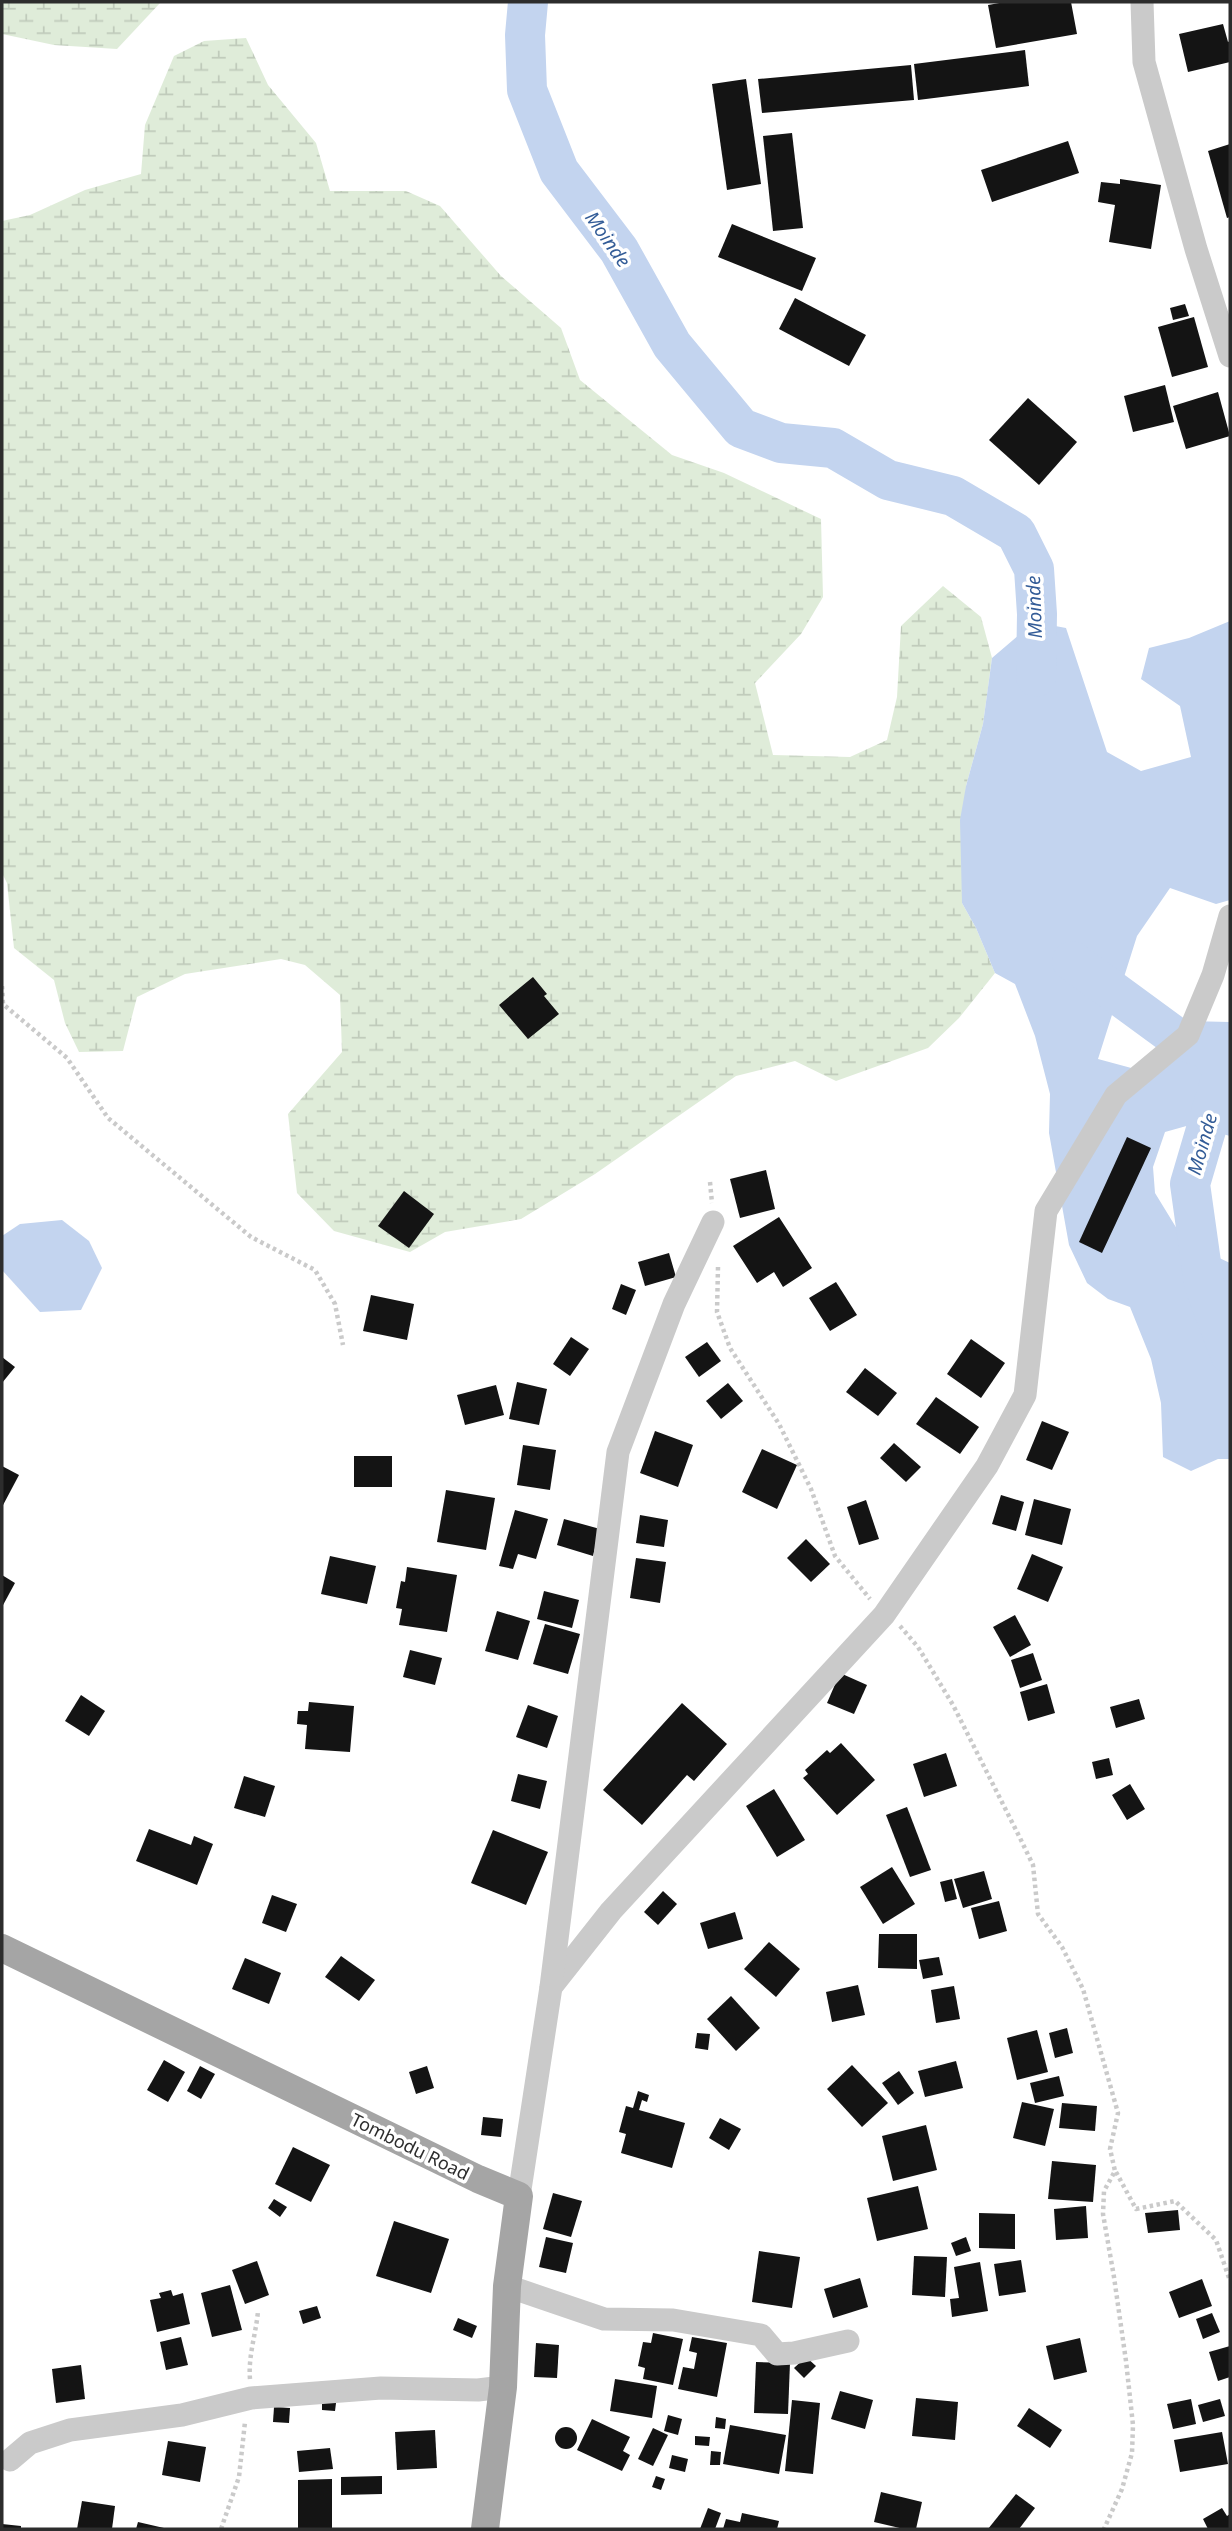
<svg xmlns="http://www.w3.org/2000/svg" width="1232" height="2531" viewBox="0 0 1232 2531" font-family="'Noto Sans',sans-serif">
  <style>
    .wetland { fill: url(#wetland-marsh) }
    .water { fill: #c3d4ef }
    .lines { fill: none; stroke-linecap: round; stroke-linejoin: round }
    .river { stroke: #c3d4ef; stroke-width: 40 }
    .building { fill: #141414 }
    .path { stroke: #cacaca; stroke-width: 4.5; stroke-dasharray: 3.5 3.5; stroke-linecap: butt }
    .minor { stroke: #cacaca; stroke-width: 23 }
    .major { stroke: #a5a5a5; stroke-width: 28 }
    .labels { text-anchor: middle; stroke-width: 7; stroke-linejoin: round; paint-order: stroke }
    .street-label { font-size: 18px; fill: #2d2d2d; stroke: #fff }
    .water-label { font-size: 19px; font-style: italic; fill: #335c97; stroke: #fff }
  </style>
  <defs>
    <pattern id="wetland-marsh" width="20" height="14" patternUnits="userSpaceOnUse" patternTransform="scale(1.75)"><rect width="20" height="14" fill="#dfecd9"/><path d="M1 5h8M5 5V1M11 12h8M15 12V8" fill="none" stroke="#c0cbbb"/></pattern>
  </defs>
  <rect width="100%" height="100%" fill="#fff"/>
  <g class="wetland">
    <path d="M 2,2 L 161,2 L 117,49 L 54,45 L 2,34 Z"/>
    <path d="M 246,38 L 268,85 L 316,143 L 330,191 L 406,191 L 440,206 L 501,276 L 561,328 L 580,380 L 672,455 L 724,473 L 821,519 L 823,597 L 801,634 L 755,683 L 773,755 L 850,757 L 887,740 L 897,697 L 901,626 L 943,586 L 981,617 L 992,658 L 983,724 L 966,786 L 962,903 L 976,928 L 995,973 L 959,1018 L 928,1048 L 836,1081 L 795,1061 L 736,1076 L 595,1174 L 521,1219 L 445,1232 L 410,1252 L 334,1231 L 297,1193 L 288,1114 L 342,1052 L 340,995 L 305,965 L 281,959 L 185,974 L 137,997 L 123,1051 L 79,1052 L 65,1023 L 54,980 L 14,948 L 7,883 L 2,873 L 2,221 L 30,215 L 85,190 L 141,174 L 145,125 L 174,56 L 204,41 Z"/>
  </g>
  <g class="water">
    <path d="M 1230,621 L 1230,900 L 1216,904 L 1170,888 L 1137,936 L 1098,1059 L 1135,1069 L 1187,1021 L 1230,1022 L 1230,1136 L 1190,1125 L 1165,1132 L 1153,1167 L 1155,1193 L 1185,1242 L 1230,1263 L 1230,1459 L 1218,1459 L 1191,1471 L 1163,1457 L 1161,1403 L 1151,1359 L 1130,1307 L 1108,1299 L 1087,1283 L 1069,1245 L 1049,1133 L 1050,1094 L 1035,1036 L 1015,984 L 995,973 L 976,928 L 962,903 L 960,820 L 966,786 L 983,724 L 992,658 L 1034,622 L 1066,628 L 1107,752 L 1141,771 L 1191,757 L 1180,706 L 1141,679 L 1149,648 L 1189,638 Z"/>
    <path d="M 62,1220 L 89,1241 L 102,1268 L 81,1310 L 40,1312 L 2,1270 L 2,1236 L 20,1224 Z"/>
  </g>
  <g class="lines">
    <g class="river">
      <path d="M 528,2 L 525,35 L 527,90 L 559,171 L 619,250 L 672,345 L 741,428 L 781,443 L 833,448 L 888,480 L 953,496 L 1016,533 L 1034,569 L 1037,614 L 1036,677"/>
      <path d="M 1072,961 L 1181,1041 L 1208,1048 L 1223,1072 L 1190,1184 L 1204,1284 L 1230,1354"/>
    </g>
  </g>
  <g class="building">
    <path d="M 1005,2 L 1071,2 L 1077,34 L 996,48 L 988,5 Z"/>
    <path d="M 1223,24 L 1228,42 L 1230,41 L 1230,62 L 1188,72 L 1179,34 Z"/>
    <path d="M 1025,50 L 1029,86 L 918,100 L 914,64 Z"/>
    <path d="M 911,65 L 914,100 L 762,113 L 758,79 Z"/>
    <path d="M 746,79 L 761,184 L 727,190 L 712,84 Z"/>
    <path d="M 792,133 L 803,228 L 773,231 L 763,136 Z"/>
    <path d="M 1068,141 L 1079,173 L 992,202 L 981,170 Z"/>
    <path d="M 1230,144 L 1230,217 L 1227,218 L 1208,151 Z"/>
    <path d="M 1120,179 L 1161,185 L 1151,249 L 1109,242 L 1115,205 L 1098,202 L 1101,182 L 1120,184 Z"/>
    <path d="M 732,224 L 816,258 L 802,291 L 718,257 Z"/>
    <path d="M 795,298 L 866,335 L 849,366 L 779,329 Z"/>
    <path d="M 1185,304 L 1189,316 L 1173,320 L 1170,308 Z"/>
    <path d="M 1194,317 L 1208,367 L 1172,377 L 1158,327 Z"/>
    <path d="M 1165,385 L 1174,422 L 1133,432 L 1124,396 Z"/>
    <path d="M 1218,392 L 1230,436 L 1186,449 L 1173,406 Z"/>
    <path d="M 1028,398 L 1077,442 L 1039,485 L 989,440 Z"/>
    <path d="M 533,977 L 547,994 L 544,996 L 559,1014 L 528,1039 L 499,1005 Z"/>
    <path d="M 1127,1137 L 1151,1148 L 1102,1253 L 1079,1242 Z"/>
    <path d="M 766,1170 L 775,1209 L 740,1218 L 730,1179 Z"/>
    <path d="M 404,1191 L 434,1214 L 409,1248 L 378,1226 Z"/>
    <path d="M 779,1217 L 812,1268 L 783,1287 L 774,1272 L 757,1283 L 733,1246 Z"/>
    <path d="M 669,1253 L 676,1277 L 645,1286 L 638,1262 Z"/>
    <path d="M 836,1282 L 857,1315 L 830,1331 L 809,1298 Z"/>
    <path d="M 621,1284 L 636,1290 L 626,1315 L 612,1309 Z"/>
    <path d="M 371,1295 L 414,1304 L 407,1340 L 363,1331 Z"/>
    <path d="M 571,1337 L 589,1349 L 570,1376 L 553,1364 Z"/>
    <path d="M 971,1339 L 1005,1363 L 981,1398 L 947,1374 Z"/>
    <path d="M 707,1342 L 721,1361 L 699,1377 L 685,1357 Z"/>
    <path d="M 2,1357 L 15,1367 L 2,1383 Z"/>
    <path d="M 865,1368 L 897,1393 L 878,1416 L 846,1392 Z"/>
    <path d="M 517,1382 L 547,1389 L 539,1425 L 509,1419 Z"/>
    <path d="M 728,1383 L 743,1401 L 721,1419 L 706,1401 Z"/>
    <path d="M 496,1385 L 504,1415 L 465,1425 L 457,1395 Z"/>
    <path d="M 936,1397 L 979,1427 L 960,1454 L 916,1424 Z"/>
    <path d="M 1042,1421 L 1069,1432 L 1052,1470 L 1026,1460 Z"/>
    <path d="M 655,1431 L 693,1445 L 678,1487 L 640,1473 Z"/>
    <path d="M 894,1443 L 921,1467 L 906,1482 L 880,1458 Z"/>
    <path d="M 523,1445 L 556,1450 L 550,1490 L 517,1485 Z"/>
    <path d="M 762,1449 L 797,1465 L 777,1509 L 742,1492 Z"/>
    <rect x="354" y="1456" width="38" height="31"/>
    <path d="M 2,1466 L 19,1475 L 2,1507 Z"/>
    <path d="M 446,1490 L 495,1498 L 486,1550 L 437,1542 Z"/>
    <path d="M 1001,1495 L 1024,1502 L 1016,1531 L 992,1524 Z"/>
    <path d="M 1034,1499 L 1071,1509 L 1062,1545 L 1025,1535 Z"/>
    <path d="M 866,1500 L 879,1539 L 859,1545 L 847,1507 Z"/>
    <path d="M 515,1510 L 548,1519 L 536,1559 L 518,1554 L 513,1569 L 499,1566 Z"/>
    <path d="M 640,1515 L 668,1520 L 664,1547 L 636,1543 Z"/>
    <path d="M 564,1519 L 600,1529 L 593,1556 L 557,1545 Z"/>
    <path d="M 806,1539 L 830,1564 L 811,1582 L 787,1558 Z"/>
    <path d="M 1032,1554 L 1063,1567 L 1048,1602 L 1017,1589 Z"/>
    <path d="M 330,1556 L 376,1566 L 367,1604 L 321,1594 Z"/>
    <path d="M 636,1558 L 666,1562 L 660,1603 L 630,1598 Z"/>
    <path d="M 407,1567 L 457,1575 L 447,1632 L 399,1625 L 402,1609 L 396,1608 L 401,1581 L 405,1582 Z"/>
    <path d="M 2,1575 L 15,1583 L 2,1607 Z"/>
    <path d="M 544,1591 L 579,1600 L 572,1628 L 537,1619 Z"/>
    <path d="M 497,1611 L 530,1621 L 518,1660 L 485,1651 Z"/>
    <path d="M 1015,1615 L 1031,1645 L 1010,1657 L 993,1627 Z"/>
    <path d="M 545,1624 L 580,1634 L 568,1674 L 533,1664 Z"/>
    <path d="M 410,1650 L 442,1658 L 435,1685 L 403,1677 Z"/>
    <path d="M 1033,1653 L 1042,1680 L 1020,1688 L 1011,1660 Z"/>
    <path d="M 840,1673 L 867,1685 L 854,1714 L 827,1703 Z"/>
    <path d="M 1047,1684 L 1055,1713 L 1028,1721 L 1020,1692 Z"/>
    <path d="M 81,1695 L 105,1711 L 89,1736 L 65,1721 Z"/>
    <path d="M 1139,1699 L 1145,1719 L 1116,1728 L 1110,1707 Z"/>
    <path d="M 309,1702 L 354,1706 L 350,1752 L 305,1749 L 307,1725 L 297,1724 L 298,1711 L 308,1711 Z"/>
    <path d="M 682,1703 L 727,1744 L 694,1781 L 687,1775 L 642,1825 L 603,1790 Z"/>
    <path d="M 528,1705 L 558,1716 L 547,1748 L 516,1737 Z"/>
    <path d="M 841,1743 L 875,1780 L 837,1815 L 803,1778 L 808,1774 L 805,1770 L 827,1750 L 830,1753 Z"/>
    <path d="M 946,1753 L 957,1786 L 924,1797 L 913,1764 Z"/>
    <path d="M 1109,1758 L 1113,1775 L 1096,1779 L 1092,1762 Z"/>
    <path d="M 518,1774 L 547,1781 L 540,1809 L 511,1801 Z"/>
    <path d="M 244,1776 L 275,1786 L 265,1817 L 234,1808 Z"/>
    <path d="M 1130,1784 L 1145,1809 L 1127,1820 L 1112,1795 Z"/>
    <path d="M 774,1789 L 805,1840 L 777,1857 L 746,1806 Z"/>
    <path d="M 907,1807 L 931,1870 L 910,1877 L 886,1815 Z"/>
    <path d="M 149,1829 L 191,1845 L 194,1836 L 213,1844 L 197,1885 L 136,1861 Z"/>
    <path d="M 493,1830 L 548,1852 L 526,1905 L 471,1883 Z"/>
    <path d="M 892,1867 L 915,1904 L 883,1924 L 860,1887 Z"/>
    <path d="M 984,1871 L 992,1899 L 963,1908 L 954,1879 Z"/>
    <path d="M 952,1879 L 957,1899 L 945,1902 L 940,1882 Z"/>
    <path d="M 663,1891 L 677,1904 L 658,1925 L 644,1912 Z"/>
    <path d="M 272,1895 L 297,1904 L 286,1932 L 262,1923 Z"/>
    <path d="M 999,1901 L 1007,1931 L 979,1939 L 971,1908 Z"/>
    <path d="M 735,1912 L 743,1939 L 708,1949 L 700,1923 Z"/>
    <path d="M 879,1934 L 917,1934 L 917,1969 L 878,1968 Z"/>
    <path d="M 769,1942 L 800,1969 L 776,1997 L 744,1969 Z"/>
    <path d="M 341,1956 L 375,1980 L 359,2001 L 325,1977 Z"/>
    <path d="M 939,1957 L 943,1975 L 923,1979 L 919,1960 Z"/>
    <path d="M 245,1958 L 281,1973 L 269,2004 L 232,1989 Z"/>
    <path d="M 858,1985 L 865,2015 L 832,2022 L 826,1992 Z"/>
    <path d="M 954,1986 L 960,2019 L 936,2023 L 931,1990 Z"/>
    <path d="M 731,1996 L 760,2028 L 736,2051 L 707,2019 Z"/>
    <path d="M 1067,2028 L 1073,2053 L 1055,2058 L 1049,2033 Z"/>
    <path d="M 1037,2030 L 1048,2072 L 1017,2080 L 1007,2038 Z"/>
    <path d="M 697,2033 L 710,2034 L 708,2050 L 695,2048 Z"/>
    <path d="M 164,2060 L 185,2072 L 168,2102 L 147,2090 Z"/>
    <path d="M 956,2061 L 963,2088 L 925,2097 L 918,2071 Z"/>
    <path d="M 852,2065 L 888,2103 L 862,2127 L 827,2089 Z"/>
    <path d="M 200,2066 L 215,2074 L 201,2099 L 187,2091 Z"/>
    <path d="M 427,2066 L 434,2088 L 416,2094 L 409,2072 Z"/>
    <path d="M 899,2071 L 914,2093 L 898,2105 L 882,2083 Z"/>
    <path d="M 1059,2076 L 1064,2096 L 1035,2103 L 1030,2083 Z"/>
    <path d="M 638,2091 L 649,2095 L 647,2102 L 642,2100 L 639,2110 L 685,2123 L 672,2168 L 621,2153 L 626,2134 L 619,2132 L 626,2106 L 633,2108 Z"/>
    <path d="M 1022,2102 L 1054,2109 L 1045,2146 L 1013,2138 Z"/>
    <path d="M 1062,2103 L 1097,2106 L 1095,2131 L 1059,2128 Z"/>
    <path d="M 483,2117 L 503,2119 L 501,2137 L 481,2135 Z"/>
    <path d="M 720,2118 L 741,2129 L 729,2150 L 709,2138 Z"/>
    <path d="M 926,2125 L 937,2170 L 893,2181 L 882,2136 Z"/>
    <path d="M 293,2147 L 330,2165 L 311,2202 L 275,2184 Z"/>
    <path d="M 1052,2161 L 1096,2165 L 1093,2202 L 1048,2199 Z"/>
    <path d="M 918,2186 L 928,2229 L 877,2241 L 867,2198 Z"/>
    <path d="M 553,2193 L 582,2201 L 571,2237 L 543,2229 Z"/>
    <path d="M 274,2199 L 287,2207 L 280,2217 L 268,2208 Z"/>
    <path d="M 1086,2206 L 1088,2238 L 1056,2240 L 1054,2209 Z"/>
    <path d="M 1178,2210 L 1180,2230 L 1148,2233 L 1145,2213 Z"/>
    <path d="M 979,2213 L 1015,2214 L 1015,2249 L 979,2248 Z"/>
    <path d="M 394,2221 L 449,2239 L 431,2293 L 376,2276 Z"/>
    <path d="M 546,2237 L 573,2243 L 566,2273 L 539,2267 Z"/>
    <path d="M 966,2237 L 971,2251 L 956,2256 L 951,2243 Z"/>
    <path d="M 759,2251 L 800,2257 L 792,2308 L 752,2302 Z"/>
    <path d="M 914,2256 L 947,2257 L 945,2297 L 912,2295 Z"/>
    <path d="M 1021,2260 L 1026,2292 L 999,2296 L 994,2264 Z"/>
    <path d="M 257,2261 L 269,2295 L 245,2304 L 232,2270 Z"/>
    <path d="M 980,2262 L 988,2311 L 952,2317 L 950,2299 L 959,2298 L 954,2267 Z"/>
    <path d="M 860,2278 L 868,2307 L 833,2318 L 824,2289 Z"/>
    <path d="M 1202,2279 L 1212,2306 L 1179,2318 L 1169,2292 Z"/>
    <path d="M 230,2285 L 242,2330 L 212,2337 L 201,2293 Z"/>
    <path d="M 171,2290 L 173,2296 L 183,2293 L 190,2324 L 157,2332 L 150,2300 L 161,2298 L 159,2293 Z"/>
    <path d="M 317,2306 L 321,2318 L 303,2324 L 299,2311 Z"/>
    <path d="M 1212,2313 L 1220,2332 L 1203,2339 L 1196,2319 Z"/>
    <path d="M 458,2318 L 477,2326 L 472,2338 L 453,2330 Z"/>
    <path d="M 653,2333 L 683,2339 L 673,2385 L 643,2379 L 645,2368 L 638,2366 L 643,2342 L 651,2343 Z"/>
    <path d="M 181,2337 L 188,2365 L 166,2370 L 160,2342 Z"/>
    <path d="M 692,2337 L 727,2343 L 717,2397 L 678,2389 L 683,2367 L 694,2369 L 697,2353 L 689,2351 Z"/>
    <path d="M 1080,2338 L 1087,2372 L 1054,2380 L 1046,2346 Z"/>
    <path d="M 536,2343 L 559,2345 L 557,2378 L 534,2377 Z"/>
    <path d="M 1230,2346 L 1230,2377 L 1218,2381 L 1209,2352 Z"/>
    <path d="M 806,2357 L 816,2366 L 804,2378 L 794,2368 Z"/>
    <path d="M 756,2362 L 790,2363 L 788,2414 L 754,2413 Z"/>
    <path d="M 81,2365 L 85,2399 L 56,2403 L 52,2369 Z"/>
    <path d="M 615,2379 L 657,2386 L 652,2418 L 610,2411 Z"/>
    <path d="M 840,2391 L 873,2400 L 865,2429 L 831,2419 Z"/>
    <path d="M 916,2398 L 958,2402 L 955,2440 L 912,2436 Z"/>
    <path d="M 1191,2399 L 1196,2424 L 1173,2429 L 1167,2404 Z"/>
    <path d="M 1220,2399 L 1225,2416 L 1203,2422 L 1198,2405 Z"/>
    <path d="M 792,2400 L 820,2403 L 813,2474 L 785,2471 Z"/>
    <path d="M 322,2402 L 336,2403 L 335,2411 L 322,2410 Z"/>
    <path d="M 274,2407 L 290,2408 L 289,2423 L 273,2422 Z"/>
    <path d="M 1029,2408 L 1062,2430 L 1050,2448 L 1017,2426 Z"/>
    <path d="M 668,2415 L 682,2419 L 678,2435 L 664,2431 Z"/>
    <path d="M 716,2417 L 726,2419 L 725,2429 L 715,2428 Z"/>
    <path d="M 592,2419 L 630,2437 L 623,2451 L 630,2455 L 622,2471 L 577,2450 Z"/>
    <path d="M 730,2425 L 786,2435 L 779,2474 L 723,2464 Z"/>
    <circle cx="566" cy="2438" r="11"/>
    <path d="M 653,2428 L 668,2435 L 653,2466 L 638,2459 Z"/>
    <path d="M 435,2430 L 437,2468 L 397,2470 L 395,2432 Z"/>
    <path d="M 1222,2432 L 1228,2464 L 1180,2472 L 1174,2440 Z"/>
    <path d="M 695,2436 L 710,2437 L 709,2446 L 695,2445 Z"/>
    <path d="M 168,2441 L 206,2447 L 200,2482 L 162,2475 Z"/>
    <path d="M 330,2448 L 333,2469 L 299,2472 L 297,2451 Z"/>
    <path d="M 711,2451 L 721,2452 L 720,2465 L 710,2465 Z"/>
    <path d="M 672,2455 L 688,2459 L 685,2472 L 669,2468 Z"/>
    <path d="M 382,2476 L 382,2494 L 341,2495 L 341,2477 Z"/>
    <path d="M 656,2476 L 665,2479 L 661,2490 L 652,2487 Z"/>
    <path d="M 332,2479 L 332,2529 L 298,2529 L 298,2480 Z"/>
    <path d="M 881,2492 L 922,2502 L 916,2529 L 904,2529 L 874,2522 Z"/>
    <path d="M 1016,2494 L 1035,2508 L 1019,2529 L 988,2529 Z"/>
    <path d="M 82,2501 L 115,2506 L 112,2529 L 77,2529 Z"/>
    <path d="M 708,2508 L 721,2513 L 715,2529 L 700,2529 Z"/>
    <path d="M 1222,2508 L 1227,2516 L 1230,2514 L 1230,2529 L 1208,2529 L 1203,2519 Z"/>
    <path d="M 742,2513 L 779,2521 L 777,2529 L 723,2529 L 726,2519 L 740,2522 Z"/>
    <path d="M 138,2522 L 164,2528 L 164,2529 L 136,2529 Z"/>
    <path d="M 2,2524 L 21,2526 L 21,2529 L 2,2529 Z"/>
  </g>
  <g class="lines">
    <g class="path">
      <path d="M 2,986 L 3,1004 L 67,1058 L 108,1118 L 251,1237 L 315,1270 L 335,1304 L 343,1345"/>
      <path d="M 710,1182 L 712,1203"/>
      <path d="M 718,1267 L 717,1312 L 730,1348 L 779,1424 L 811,1489 L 835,1556 L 870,1599"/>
      <path d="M 900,1626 L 918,1647 L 953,1705 L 1020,1838 L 1033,1865 L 1038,1914 L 1062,1947 L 1083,1989 L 1118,2113 L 1110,2149 L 1115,2171 L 1104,2191 L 1103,2214 L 1114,2277 L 1126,2361 L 1133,2425 L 1132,2453 L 1122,2489 L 1104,2529"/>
      <path d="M 1116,2172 L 1136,2209 L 1175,2201 L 1216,2240 L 1230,2281"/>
      <path d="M 250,2379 C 248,2356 256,2334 258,2311"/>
      <path d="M 221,2529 L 239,2477 L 245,2422"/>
    </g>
    <g class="minor">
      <path d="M 1142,2 L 1144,62 L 1196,249 L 1230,356"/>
      <path d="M 551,1987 L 611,1911 L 884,1615 L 987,1466 L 1025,1395 L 1046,1211 L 1116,1095 L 1188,1035 L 1213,975 L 1230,916"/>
      <path d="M 519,2196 L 551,1987 L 618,1452 L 674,1304 L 713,1222"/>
      <path d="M 507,2286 L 604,2319 L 673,2320 L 761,2335 L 777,2354 L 794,2353 L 848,2341"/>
      <path d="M 10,2460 L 30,2443 L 70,2430 L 182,2415 L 251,2398 L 381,2388 L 478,2390 L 503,2387"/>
    </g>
    <path class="major" d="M 2,1948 L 478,2179 L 519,2196 L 507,2286 L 503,2387 L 485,2529"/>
  </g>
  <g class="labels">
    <g class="street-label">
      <text transform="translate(410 2147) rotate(26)" y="6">Tombodu Road</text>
    </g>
    <g class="water-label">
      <text transform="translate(608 239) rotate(55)" y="7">Moinde</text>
      <text transform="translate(1034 607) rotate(-92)" y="7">Moinde</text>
      <text transform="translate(1202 1144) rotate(-74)" y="7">Moinde</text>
    </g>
  </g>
  <rect width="1232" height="2531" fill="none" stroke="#2d2d2d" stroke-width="7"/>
</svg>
